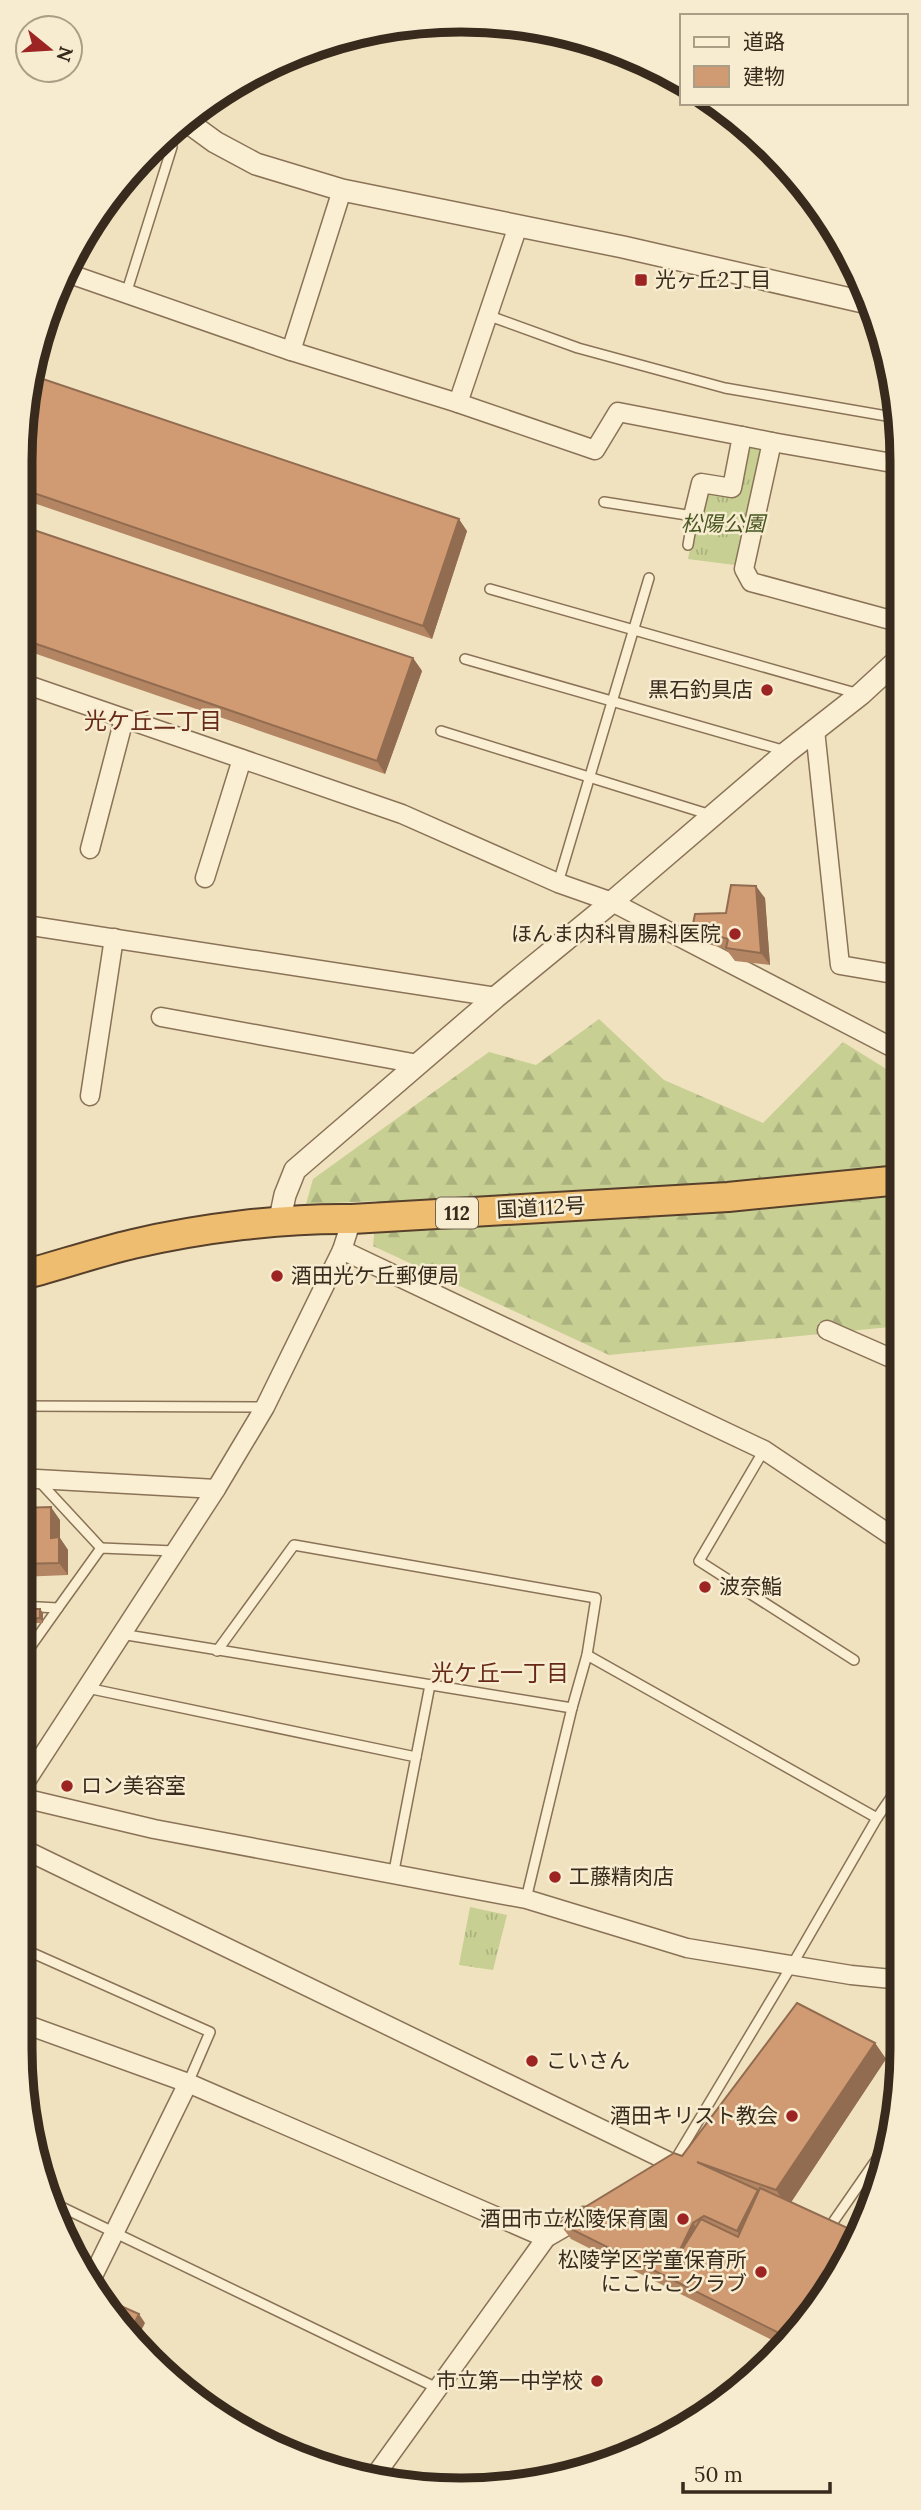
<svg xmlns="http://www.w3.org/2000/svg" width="921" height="2510" viewBox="0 0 921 2510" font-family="Lora,'Noto Sans JP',serif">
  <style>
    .grass { fill: url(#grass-tufts) }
    .forest { fill: url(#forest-firs) }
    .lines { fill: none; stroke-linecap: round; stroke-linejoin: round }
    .service-casing { stroke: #8a7257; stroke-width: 12 }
    .minor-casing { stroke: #8a7257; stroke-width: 21 }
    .tertiary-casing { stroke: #8a7257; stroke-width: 24 }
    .trunk-casing { stroke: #57402b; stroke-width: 32 }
    .service { stroke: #faefd3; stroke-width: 9 }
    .minor { stroke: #faefd3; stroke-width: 18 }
    .tertiary { stroke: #faefd3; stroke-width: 21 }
    .trunk { stroke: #eebd70; stroke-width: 28 }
    .wall { fill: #b38563 }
    .shaded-wall { fill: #926c50 }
    .building { fill: #d09b73; stroke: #926c50; stroke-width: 2 }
    .poi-dot { fill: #9c2423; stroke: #f7eccf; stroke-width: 2.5 }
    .labels { text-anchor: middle; stroke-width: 5; stroke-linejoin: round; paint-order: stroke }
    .shield { fill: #f7eccf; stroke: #716452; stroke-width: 2 }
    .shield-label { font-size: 19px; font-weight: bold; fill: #382a1c }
    .poi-label { font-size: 21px; fill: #382a1c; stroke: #f7eccf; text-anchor: start }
    .park-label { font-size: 21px; font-style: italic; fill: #485621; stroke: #f7eccf }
    .street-label { font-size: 21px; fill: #382a1c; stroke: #f7eccf }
    .neighbourhood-label { font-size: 23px; fill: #672a19; stroke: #f7eccf }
    .rim { fill: none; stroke: #382a1c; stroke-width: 9 }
  </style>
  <defs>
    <pattern id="grass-tufts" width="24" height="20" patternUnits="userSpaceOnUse" patternTransform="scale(1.75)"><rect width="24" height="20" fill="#c7cf93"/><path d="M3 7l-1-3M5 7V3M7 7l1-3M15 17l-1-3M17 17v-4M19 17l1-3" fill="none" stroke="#acb27e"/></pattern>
    <pattern id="forest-firs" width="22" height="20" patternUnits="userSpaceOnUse" patternTransform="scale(1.75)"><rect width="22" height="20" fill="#c7cf93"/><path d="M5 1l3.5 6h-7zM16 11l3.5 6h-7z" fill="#acb27e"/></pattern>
  </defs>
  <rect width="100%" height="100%" fill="#f0e2bf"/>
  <g class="grass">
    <path d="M 744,439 L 769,444 L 742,566 L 688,559 L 703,487 L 735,489 Z"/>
    <path d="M 470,1907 L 507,1915 L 493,1970 L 459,1965 Z"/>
  </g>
  <path class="forest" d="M 599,1019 L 664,1080 L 763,1123 L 843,1042 L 899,1077 L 900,1326 L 609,1355 L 373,1246 L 377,1201 L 306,1204 L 313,1179 L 489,1052 L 536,1065 Z"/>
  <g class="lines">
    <g class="service-casing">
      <g id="service">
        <path d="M 126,294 L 172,147 L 165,144"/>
        <path d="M 854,299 L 866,288"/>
        <path d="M 487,315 L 578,348 L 725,388 L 898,418"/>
        <path d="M 604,502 L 693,516 L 688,545"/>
        <path d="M 490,589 L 859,694"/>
        <path d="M 465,659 L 786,751"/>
        <path d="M 441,731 L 711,815"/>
        <path d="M 558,883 L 649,578"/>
        <path d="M 19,1406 L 265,1407"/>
        <path d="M 764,1450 L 699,1561 L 854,1660"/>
        <path d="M 38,1480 L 101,1548"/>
        <path d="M 19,1606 L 58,1608 L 101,1548 L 174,1551"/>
        <path d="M 121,1634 L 572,1708"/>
        <path d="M 217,1651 L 294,1545 L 596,1598 L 587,1655"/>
        <path d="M 19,1663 L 58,1608"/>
        <path d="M 87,1688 L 416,1757 L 393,1876"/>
        <path d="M 416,1757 L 430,1685"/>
        <path d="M 526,1899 L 572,1708 L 587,1655 L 877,1818"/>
        <path d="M 19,1947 L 210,2032 L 188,2083"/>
        <path d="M 672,2165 L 792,1965 L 877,1818 L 901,1783"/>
        <path d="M 47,2200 L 437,2388"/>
        <path d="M 829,2228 L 890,2140"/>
      </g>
    </g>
    <g class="minor-casing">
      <g id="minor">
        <path d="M 70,274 L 291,351 L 458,403 L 595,450 L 618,412 L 742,436 L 732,488 L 701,483 L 693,516"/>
        <path d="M 291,351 L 342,190"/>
        <path d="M 458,403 L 518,226"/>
        <path d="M 742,436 L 772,442 L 744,569 L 751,582 L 898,622"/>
        <path d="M 772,442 L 898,464"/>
        <path d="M 19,682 L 402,814 L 558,883 L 612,902 L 899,1051"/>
        <path d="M 815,730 L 840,965 L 899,975"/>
        <path d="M 90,849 L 124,719"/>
        <path d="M 205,878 L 242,759"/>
        <path d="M 19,924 L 496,997"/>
        <path d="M 161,1017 L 418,1064"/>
        <path d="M 90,1096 L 114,938"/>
        <path d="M 352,1219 L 342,1250 L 764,1450 L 901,1542"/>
        <path d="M 827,1330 L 900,1362"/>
        <path d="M 19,1478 L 216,1489"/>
        <path d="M 19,1792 L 216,1489 L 265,1407 L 342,1250"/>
        <path d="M 19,1797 L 154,1829 L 526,1899 L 687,1948 L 851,1975 L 902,1980"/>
        <path d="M 19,1847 L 682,2168"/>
        <path d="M 19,2022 L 188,2083 L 546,2238"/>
        <path d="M 92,2278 L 188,2083"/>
        <path d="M 374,2477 L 546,2238 L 584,2216"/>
      </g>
    </g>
    <g class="tertiary-casing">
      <g id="tertiary">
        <path d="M 189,123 L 215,142 L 256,164 L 342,190 L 623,247 L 872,304"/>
        <path d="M 279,1223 L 285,1195 L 295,1170 L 496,997 L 612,902 L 787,752 L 861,694 L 899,659"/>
      </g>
    </g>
    <g class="trunk-casing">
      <path id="trunk" d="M 19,1276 C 57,1266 95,1253 133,1244 C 201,1228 283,1218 352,1219 L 728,1197 L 900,1180"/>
    </g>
    <use href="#service" class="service"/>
    <use href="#minor" class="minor"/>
    <use href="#tertiary" class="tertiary"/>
    <use href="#trunk" class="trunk"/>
  </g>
  <g class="wall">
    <path d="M 19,460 L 467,531 L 432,639 L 19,498 Z"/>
    <path d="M 19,525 L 413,658 L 422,671 L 385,774 L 19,648 Z"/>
    <path d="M 765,898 L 770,965 L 735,961 L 726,949 L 701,942 L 692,929 L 726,913 Z"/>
    <path d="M 19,1508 L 60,1520 L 60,1538 L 68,1550 L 68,1575 L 19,1577 Z"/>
    <path d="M 40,1609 L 43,1613 L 43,1623 L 31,1623 L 28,1619 Z"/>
    <path d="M 875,2043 L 886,2059 L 791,2202 L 811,2318 L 782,2345 L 571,2239 L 559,2223 L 682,2156 Z"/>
  </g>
  <g class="shaded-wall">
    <path d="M 459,519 L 467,531 L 432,639 L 423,626 Z"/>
    <path d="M 413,658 L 422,671 L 385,774 L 377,761 Z"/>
    <path d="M 756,886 L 765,898 L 770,965 L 761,953 Z"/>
    <path d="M 51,1507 L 60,1520 L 60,1538 L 68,1550 L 68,1575 L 59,1563 L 51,1538 Z"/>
    <path d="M 40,1609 L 43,1613 L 43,1623 L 40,1618 Z"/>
    <path d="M 875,2043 L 886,2059 L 788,2207 L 776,2190 Z"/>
    <path d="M 758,2190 L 769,2206 L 748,2247 L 737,2231 Z"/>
    <path d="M 693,2223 L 704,2240 L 673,2264 Z"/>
    <path d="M 139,2314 L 145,2323 L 134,2345 L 127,2338 Z"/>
  </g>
  <g class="building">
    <path d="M 31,375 L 459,519 L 423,626 L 19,488 L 19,460 Z"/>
    <path d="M 19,525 L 413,658 L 377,761 L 19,638 Z"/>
    <path d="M 731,885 L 756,886 L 761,953 L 726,948 L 728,939 L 692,929 L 695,914 L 726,913 Z"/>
    <path d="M 51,1507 L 51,1538 L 59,1537 L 59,1563 L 19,1564 L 19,1508 Z"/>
    <path d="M 28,1609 L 40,1609 L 40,1618 L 28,1619 Z"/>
    <path d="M 797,2003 L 875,2043 L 776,2190 L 697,2162 L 758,2190 L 737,2231 L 704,2216 L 693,2223 L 673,2264 L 701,2219 L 738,2237 L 760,2188 L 854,2231 L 811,2318 L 789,2338 L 559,2223 L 674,2153 L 682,2156 Z"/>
    <path d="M 105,2299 L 139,2314 L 127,2338 Z"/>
  </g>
  <g class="poi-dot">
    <rect x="634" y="273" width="14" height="14" rx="3.5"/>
    <circle cx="767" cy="690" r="7"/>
    <circle cx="735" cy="934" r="7"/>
    <circle cx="277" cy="1276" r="7"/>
    <circle cx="705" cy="1587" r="7"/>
    <circle cx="67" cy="1786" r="7"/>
    <circle cx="555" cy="1877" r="7"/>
    <circle cx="532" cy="2061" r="7"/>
    <circle cx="792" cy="2116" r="7"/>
    <circle cx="683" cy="2219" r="7"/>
    <circle cx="761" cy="2272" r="7"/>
    <circle cx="597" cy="2381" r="7"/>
  </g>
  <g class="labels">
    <rect class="shield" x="436" y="1197.5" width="42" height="31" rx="5"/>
    <g class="shield-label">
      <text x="457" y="1220">112</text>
    </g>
    <g class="poi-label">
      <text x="655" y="287">光ヶ丘2丁目</text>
      <text x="753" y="697" text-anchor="end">黒石釣具店</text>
      <text x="721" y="941" text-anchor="end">ほんま内科胃腸科医院</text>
      <text x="291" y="1283">酒田光ケ丘郵便局</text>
      <text x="719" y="1594">波奈鮨</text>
      <text x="81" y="1793">ロン美容室</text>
      <text x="569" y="1884">工藤精肉店</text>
      <text x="546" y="2068">こいさん</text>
      <text x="778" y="2123" text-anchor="end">酒田キリスト教会</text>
      <text x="669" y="2226" text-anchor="end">酒田市立松陵保育園</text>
      <text x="747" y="2267" text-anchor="end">松陵学区学童保育所<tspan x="747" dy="24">にこにこクラブ</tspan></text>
      <text x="583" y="2388" text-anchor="end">市立第一中学校</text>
    </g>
    <g class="park-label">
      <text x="723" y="531">松陽公園</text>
    </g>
    <g class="street-label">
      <text transform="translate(541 1208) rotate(-3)" y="7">国道112号</text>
    </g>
    <g class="neighbourhood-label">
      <text x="153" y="729">光ケ丘二丁目</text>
      <text x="500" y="1681">光ケ丘一丁目</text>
    </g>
  </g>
  <path d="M0 0H921V2510H0ZM461 32H461A429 429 0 0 1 890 461V2049A429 429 0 0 1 461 2478H461A429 429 0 0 1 32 2049V461A429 429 0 0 1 461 32Z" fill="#f7eccf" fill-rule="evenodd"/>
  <path class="rim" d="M461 32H461A429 429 0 0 1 890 461V2049A429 429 0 0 1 461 2478H461A429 429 0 0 1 32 2049V461A429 429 0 0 1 461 32Z"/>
  <rect x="680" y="14" width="228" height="91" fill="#f7eccf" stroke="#ab9e87" stroke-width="2"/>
  <rect x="694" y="37" width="35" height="10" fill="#faefd3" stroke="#ab9e87" stroke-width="2"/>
  <text x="743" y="49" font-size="21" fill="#382a1c">道路</text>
  <rect x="694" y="66" width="35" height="21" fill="#d09b73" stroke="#ab9e87" stroke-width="2"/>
  <text x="743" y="84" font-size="21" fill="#382a1c">建物</text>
  <g transform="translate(49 49) rotate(108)"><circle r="33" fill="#f7eccf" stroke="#ab9e87" stroke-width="2"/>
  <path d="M0-5L12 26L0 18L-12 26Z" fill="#9c2423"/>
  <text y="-10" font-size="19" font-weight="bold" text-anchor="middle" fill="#382a1c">N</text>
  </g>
  <path d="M683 2482v10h147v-10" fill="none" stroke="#382a1c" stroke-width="3.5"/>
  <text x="694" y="2482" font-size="21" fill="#382a1c" stroke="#f7eccf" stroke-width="5" paint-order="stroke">50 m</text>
</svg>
